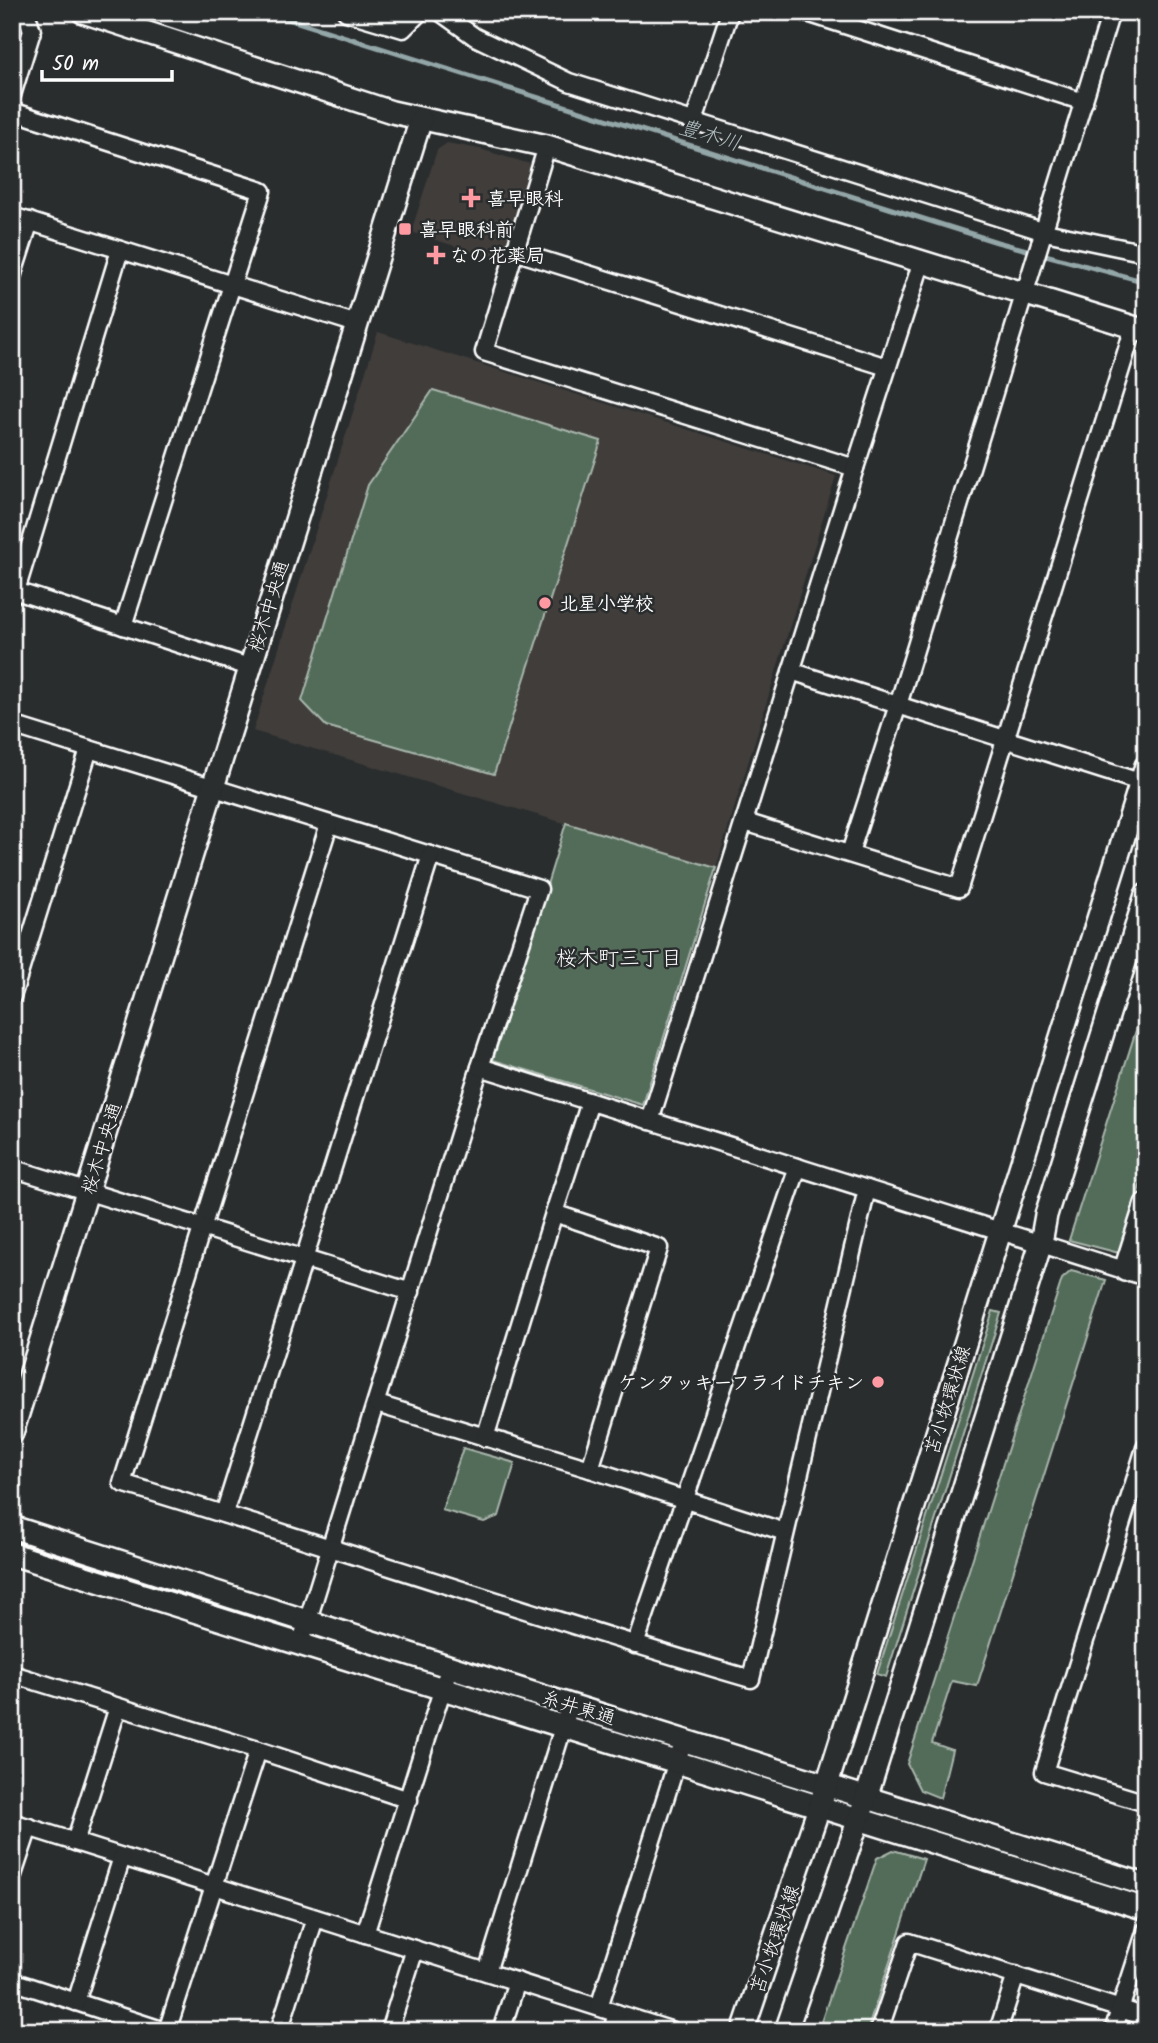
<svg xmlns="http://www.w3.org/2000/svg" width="1158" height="2043" viewBox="0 0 1158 2043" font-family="Kalam,'Klee One',sans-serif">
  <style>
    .built { fill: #3f3d3a }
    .green { fill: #536c5a; stroke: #a9b6ac; stroke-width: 2 }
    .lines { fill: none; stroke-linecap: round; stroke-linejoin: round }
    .stream { stroke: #93a6a8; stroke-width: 5 }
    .street-casing { stroke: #fff; stroke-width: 21 }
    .secondary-casing { stroke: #fff; stroke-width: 26 }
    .street { stroke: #2a2d2e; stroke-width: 16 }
    .secondary { stroke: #2a2d2e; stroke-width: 21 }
    .poi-dot { fill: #ff9aa2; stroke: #2a2d2e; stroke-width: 2.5 }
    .labels { text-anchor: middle; stroke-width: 5; stroke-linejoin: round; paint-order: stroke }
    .poi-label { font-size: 19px; font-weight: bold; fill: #fff; stroke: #2a2d2e; text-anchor: start }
    .street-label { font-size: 19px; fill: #fff; stroke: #2a2d2e }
    .water-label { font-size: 21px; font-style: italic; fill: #aebcbe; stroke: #2a2d2e }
    .neighbourhood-label { font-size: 21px; fill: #fff; stroke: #2a2d2e }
  </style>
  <rect width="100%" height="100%" fill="#2a2d2e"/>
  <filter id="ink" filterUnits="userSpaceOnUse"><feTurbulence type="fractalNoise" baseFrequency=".0143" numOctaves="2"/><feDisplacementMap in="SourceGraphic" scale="14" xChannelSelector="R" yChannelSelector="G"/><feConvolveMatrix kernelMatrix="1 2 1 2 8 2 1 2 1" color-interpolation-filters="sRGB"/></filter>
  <g filter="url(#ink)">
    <g class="built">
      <path d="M 447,143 L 480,149 L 530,164 L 501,261 L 411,232 L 437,150 Z"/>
      <path d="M 378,332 L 836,476 L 716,868 L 253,731 Z"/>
    </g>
    <g class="green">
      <path d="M 433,390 L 601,441 L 494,774 L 326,726 L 302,701 L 368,485 Z"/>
      <path d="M 566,823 L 716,868 L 643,1105 L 493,1060 Z"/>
      <path d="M 1146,999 L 1146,1167 L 1119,1253 L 1069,1240 Z"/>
      <path d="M 1071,1271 L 1106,1280 L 977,1686 L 952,1681 L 932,1743 L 952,1750 L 940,1798 L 920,1790 L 907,1764 L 1062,1279 Z"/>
      <path d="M 993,1311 L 1001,1313 L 886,1677 L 877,1674 Z"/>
      <path d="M 463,1448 L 515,1463 L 499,1516 L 484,1522 L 442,1510 Z"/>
      <path d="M 893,1850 L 924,1859 L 867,2031 L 818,2031 L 877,1858 Z"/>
    </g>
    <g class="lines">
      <path class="stream" d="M 266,12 L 997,242 L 1146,282"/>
      <g class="street-casing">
        <g id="street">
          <path d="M 346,12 L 403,29 L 420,12"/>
          <path d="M 440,12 L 475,37 L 569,82 L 1045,232 L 1146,253"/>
          <path d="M 804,12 L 1084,102"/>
          <path d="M 12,95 L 32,31 L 29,21 L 19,12"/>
          <path d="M 12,111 L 262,191 L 123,626"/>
          <path d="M 694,121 L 730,12"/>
          <path d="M 547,146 L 484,352 L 855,468"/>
          <path d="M 12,216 L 357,324"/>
          <path d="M 120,250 L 16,591 L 249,667"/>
          <path d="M 514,251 L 887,367"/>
          <path d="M 12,277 L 30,221"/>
          <path d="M 791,671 L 1146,784"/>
          <path d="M 12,725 L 539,889 L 480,1067 L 301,1642"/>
          <path d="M 745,822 L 959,888 L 1134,327"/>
          <path d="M 329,824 L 122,1483 C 332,1546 540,1618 751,1679 L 867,1189"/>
          <path d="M 850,853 L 898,705 L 1111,12"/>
          <path d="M 12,997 L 89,749"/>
          <path d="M 480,1067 L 1146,1277"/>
          <path d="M 650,1121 L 855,468 L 922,261"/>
          <path d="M 12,1168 L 411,1292"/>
          <path d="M 554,1213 L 659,1248 L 590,1469"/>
          <path d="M 377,1404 L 590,1469 L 785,1532"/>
          <path d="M 485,1438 L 554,1213 L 590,1102"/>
          <path d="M 1146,1445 L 1044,1772 L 1146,1803"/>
          <path d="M 224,1514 L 431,855"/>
          <path d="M 635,1645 L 798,1167"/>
          <path d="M 12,1674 L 258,1750 L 409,1800"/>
          <path d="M 12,1822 L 673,2031"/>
          <path d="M 75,1842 L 118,1707"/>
          <path d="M 12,1878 L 29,1827"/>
          <path d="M 365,1934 L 446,1678"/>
          <path d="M 487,1972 L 570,1705"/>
          <path d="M 12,1981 L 165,2031"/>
          <path d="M 76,2002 L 122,1857"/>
          <path d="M 599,2007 L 680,1752"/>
          <path d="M 167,2031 L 258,1750"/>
          <path d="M 279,2031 L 315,1918"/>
          <path d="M 389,2031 L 415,1949"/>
          <path d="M 501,2031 L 517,1981"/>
          <path d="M 612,2031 L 617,2013"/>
          <path d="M 879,2031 L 909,1942 L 1146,2017"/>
          <path d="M 998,2031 L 1016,1975"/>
          <path d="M 1113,2031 L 1146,1930"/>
        </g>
      </g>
      <g class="secondary-casing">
        <g id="secondary">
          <path d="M 83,12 L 392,112 L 547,146 L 1146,331"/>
          <path d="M 1125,1270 L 1146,1204"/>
          <path d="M 12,1433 L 421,119"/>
          <path d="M 12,1527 L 570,1705 L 1146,1885"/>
          <path d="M 12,1554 C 391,1671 767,1792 1146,1909"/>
          <path d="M 743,2031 L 827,1784 L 1146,766"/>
          <path d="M 786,2031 L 866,1798 L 1041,1243 L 1046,1215 L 1146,895"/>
        </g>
      </g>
      <use href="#street" class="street"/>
      <use href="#secondary" class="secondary"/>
    </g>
  </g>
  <g class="poi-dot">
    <path d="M467.5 187.5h7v7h7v7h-7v7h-7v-7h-7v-7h7z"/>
    <rect x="398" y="222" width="14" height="14" rx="3.5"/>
    <path d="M432.5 244.5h7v7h7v7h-7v7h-7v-7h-7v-7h7z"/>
    <circle cx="545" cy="603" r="7"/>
    <circle cx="878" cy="1382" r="7"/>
  </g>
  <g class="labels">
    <g class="poi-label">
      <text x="487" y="205">喜早眼科</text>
      <text x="419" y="236">喜早眼科前</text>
      <text x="450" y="262">なの花薬局</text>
      <text x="559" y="610">北星小学校</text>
      <text x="864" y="1389" text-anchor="end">ケンタッキーフライドチキン</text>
    </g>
    <g class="street-label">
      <text transform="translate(268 606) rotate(-73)" y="7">桜木中央通</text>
      <text transform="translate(101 1148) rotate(-73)" y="7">桜木中央通</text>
      <text transform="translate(947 1400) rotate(-73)" y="7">苫小牧環状線</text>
      <text transform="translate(579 1707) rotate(17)" y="7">糸井東通</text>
      <text transform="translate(774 1939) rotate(-71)" y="7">苫小牧環状線</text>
    </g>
    <g class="water-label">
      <text transform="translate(710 135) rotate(17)" y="7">豊木川</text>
    </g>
    <g class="neighbourhood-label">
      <text x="619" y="965">桜木町三丁目</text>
    </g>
  </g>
  <rect width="1158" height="2043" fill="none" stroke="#2a2d2e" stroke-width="42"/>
  <rect x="21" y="21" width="1116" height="2001" fill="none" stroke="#fff" stroke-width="2.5" filter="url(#ink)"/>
  <path d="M42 70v10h130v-10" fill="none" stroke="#ffffff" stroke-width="3.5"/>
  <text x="52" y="70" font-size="21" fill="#ffffff" stroke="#2a2d2e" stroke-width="5" paint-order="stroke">50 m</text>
</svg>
